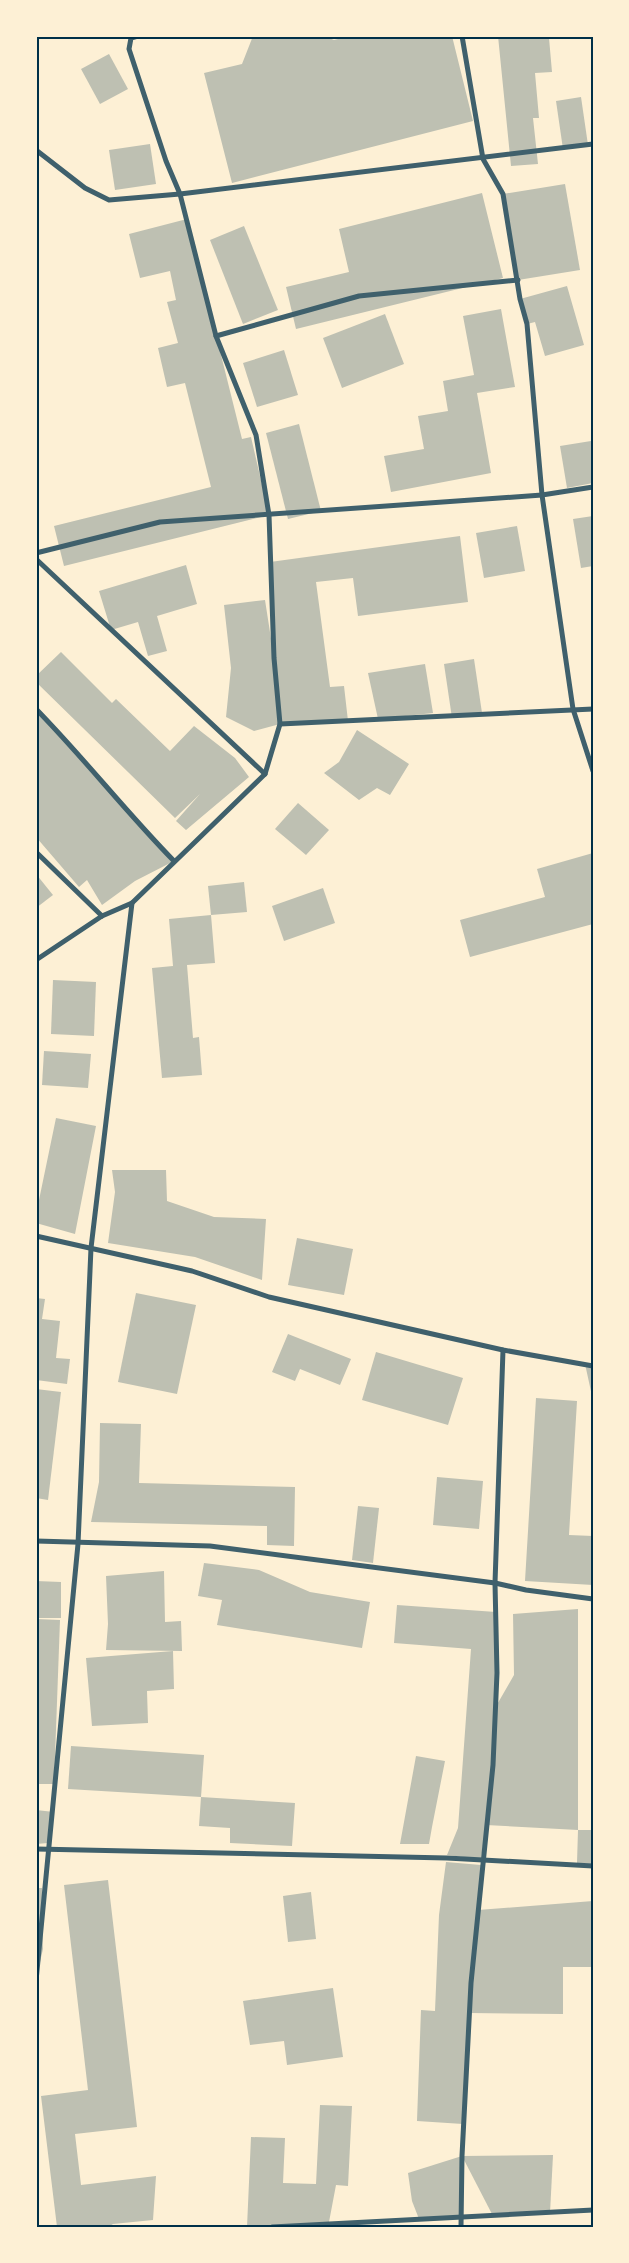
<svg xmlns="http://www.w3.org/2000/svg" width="629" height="2263" viewBox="0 0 629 2263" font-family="'Source Sans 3',sans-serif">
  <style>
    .building { fill: #bec0b2 }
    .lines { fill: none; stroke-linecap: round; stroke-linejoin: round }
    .minor { stroke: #3f606c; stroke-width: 5 }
    .neatline { fill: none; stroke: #003049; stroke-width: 2 }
  </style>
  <rect width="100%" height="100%" fill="#fdf0d5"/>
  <g class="building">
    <path d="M 253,36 L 324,36 L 334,40 L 350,36 L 452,36 L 473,121 L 232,183 L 204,73 L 242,64 Z"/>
    <path d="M 498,36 L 532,36 L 532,39 L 549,38 L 552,72 L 535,73 L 539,118 L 533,118 L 538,164 L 511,166 Z"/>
    <path d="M 109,54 L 128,89 L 100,104 L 81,69 Z"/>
    <path d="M 581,97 L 588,145 L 563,149 L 556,101 Z"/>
    <path d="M 150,144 L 156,184 L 115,190 L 109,150 Z"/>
    <path d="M 565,184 L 580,270 L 518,280 L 503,194 Z"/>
    <path d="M 482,193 L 503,278 L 296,329 L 286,287 L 349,272 L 339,229 Z"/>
    <path d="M 187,219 L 242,439 L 251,437 L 269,515 L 64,566 L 54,526 L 211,487 L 185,383 L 167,387 L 158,348 L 178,343 L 167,302 L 176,300 L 170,271 L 140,278 L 129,234 Z"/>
    <path d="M 244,226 L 278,310 L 243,324 L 210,240 Z"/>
    <path d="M 567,286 L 584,345 L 545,356 L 535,322 L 527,324 L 520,299 Z"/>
    <path d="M 501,309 L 515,387 L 477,393 L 491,473 L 391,492 L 384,456 L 424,449 L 418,416 L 448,411 L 443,381 L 474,375 L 463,316 Z"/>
    <path d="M 385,314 L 404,364 L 342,388 L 323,338 Z"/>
    <path d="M 284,350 L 298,395 L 257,407 L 243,363 Z"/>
    <path d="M 299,424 L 321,511 L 288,519 L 266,433 Z"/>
    <path d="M 591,441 L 593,483 L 567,488 L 560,446 Z"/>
    <path d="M 593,516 L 593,566 L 581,568 L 573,519 Z"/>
    <path d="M 517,526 L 525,571 L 484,578 L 476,533 Z"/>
    <path d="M 460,536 L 468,602 L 358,616 L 353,578 L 316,582 L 330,687 L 344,686 L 348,721 L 280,724 L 254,731 L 226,717 L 231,668 L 224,605 L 265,600 L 274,658 L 270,562 Z"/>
    <path d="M 186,565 L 197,604 L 157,616 L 167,651 L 148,656 L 138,622 L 111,630 L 99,591 Z"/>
    <path d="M 61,652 L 112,703 L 116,699 L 170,751 L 194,726 L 235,758 L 249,777 L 186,830 L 176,821 L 200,794 L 175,818 L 36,682 L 36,676 Z"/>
    <path d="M 474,659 L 482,713 L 452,718 L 444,664 Z"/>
    <path d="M 425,664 L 433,713 L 378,719 L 368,673 Z"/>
    <path d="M 36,705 L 144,831 L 174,861 L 135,881 L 102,905 L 87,880 L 79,887 L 36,837 Z"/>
    <path d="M 357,730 L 409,764 L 390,795 L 377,788 L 359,800 L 324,773 L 339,762 Z"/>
    <path d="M 298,803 L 329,830 L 306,855 L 275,829 Z"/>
    <path d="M 593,853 L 593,924 L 470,957 L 460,920 L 545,897 L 537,869 Z"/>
    <path d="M 36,874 L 53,895 L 36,908 Z"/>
    <path d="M 244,882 L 247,912 L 211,915 L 208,886 Z"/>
    <path d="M 323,888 L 335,923 L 284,941 L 272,906 Z"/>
    <path d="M 211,915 L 215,963 L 187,965 L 193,1038 L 199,1037 L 202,1075 L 162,1078 L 152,968 L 173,966 L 169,919 Z"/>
    <path d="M 53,980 L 96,982 L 94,1036 L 51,1034 Z"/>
    <path d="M 44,1051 L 91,1054 L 88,1088 L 42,1085 Z"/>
    <path d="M 56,1118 L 96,1126 L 75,1234 L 36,1223 L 36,1200 L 39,1200 Z"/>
    <path d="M 112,1170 L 166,1170 L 167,1201 L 214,1217 L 266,1219 L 262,1280 L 195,1257 L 108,1243 L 115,1192 Z"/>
    <path d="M 297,1238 L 353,1249 L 344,1295 L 288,1285 Z"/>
    <path d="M 136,1293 L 196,1305 L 177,1394 L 118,1382 Z"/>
    <path d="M 36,1298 L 45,1299 L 42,1319 L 60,1321 L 56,1358 L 70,1359 L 67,1384 L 36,1380 Z"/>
    <path d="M 288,1334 L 351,1359 L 340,1385 L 300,1369 L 295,1381 L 272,1372 Z"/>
    <path d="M 376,1352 L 463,1378 L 448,1425 L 362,1400 Z"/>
    <path d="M 585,1364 L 593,1366 L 593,1396 L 592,1396 Z"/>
    <path d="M 36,1389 L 61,1392 L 48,1500 L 36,1498 Z"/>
    <path d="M 536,1398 L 577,1401 L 569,1535 L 593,1536 L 593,1585 L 525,1581 Z"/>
    <path d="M 100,1423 L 141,1424 L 139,1483 L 295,1487 L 294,1546 L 267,1545 L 267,1526 L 91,1522 L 99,1482 Z"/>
    <path d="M 437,1477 L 483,1481 L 479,1529 L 433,1525 Z"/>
    <path d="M 358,1506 L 379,1508 L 373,1563 L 352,1560 Z"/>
    <path d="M 204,1563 L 259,1570 L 310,1592 L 370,1602 L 362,1648 L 217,1625 L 222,1600 L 198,1596 Z"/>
    <path d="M 164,1571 L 165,1622 L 181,1621 L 182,1651 L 106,1650 L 108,1624 L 106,1576 Z"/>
    <path d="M 36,1581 L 61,1582 L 61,1618 L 36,1618 Z"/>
    <path d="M 397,1605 L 496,1612 L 495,1708 L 514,1675 L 513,1614 L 578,1609 L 578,1830 L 486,1825 L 481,1859 L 447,1855 L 458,1828 L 471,1649 L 394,1643 Z"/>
    <path d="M 36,1619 L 60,1620 L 54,1784 L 36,1784 Z"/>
    <path d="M 173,1651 L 174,1689 L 147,1691 L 148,1723 L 92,1726 L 86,1658 Z"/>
    <path d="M 71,1746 L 204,1755 L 201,1797 L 68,1789 Z"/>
    <path d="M 416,1756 L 445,1761 L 432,1827 L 429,1844 L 400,1844 Z"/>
    <path d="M 201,1797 L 295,1803 L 292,1846 L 230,1843 L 230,1828 L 199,1826 Z"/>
    <path d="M 36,1810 L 54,1812 L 48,1843 L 36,1844 Z"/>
    <path d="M 578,1830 L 593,1830 L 593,1864 L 577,1863 Z"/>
    <path d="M 446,1862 L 481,1865 L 478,1910 L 593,1901 L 593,1967 L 563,1967 L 563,2014 L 470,2013 L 463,2124 L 417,2121 L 421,2010 L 435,2011 L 439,1915 Z"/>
    <path d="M 108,1880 L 137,2127 L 75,2134 L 81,2185 L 156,2176 L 153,2220 L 113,2224 L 108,2227 L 57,2227 L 41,2096 L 88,2090 L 64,1885 Z"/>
    <path d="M 36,1888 L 42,1888 L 43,1949 L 37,1975 Z"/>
    <path d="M 311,1892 L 316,1939 L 288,1942 L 283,1896 Z"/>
    <path d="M 333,1988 L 343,2057 L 287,2065 L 284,2041 L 250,2045 L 243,2001 Z"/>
    <path d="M 320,2105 L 352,2106 L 348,2186 L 336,2185 L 329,2222 L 292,2227 L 247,2227 L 251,2137 L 285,2138 L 283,2183 L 316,2184 Z"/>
    <path d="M 553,2155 L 550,2213 L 493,2216 L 462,2156 Z"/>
    <path d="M 462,2156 L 461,2216 L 419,2219 L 412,2201 L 408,2173 Z"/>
  </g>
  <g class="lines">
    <g class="minor">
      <path d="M 462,36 L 483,159 L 503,194 L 520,299 L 527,324 L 542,495 L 573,709 L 593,771"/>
      <path d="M 36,150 L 85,188 L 109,200 L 180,194 L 593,144"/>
      <path d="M 216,336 L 359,296 L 518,280"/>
      <path d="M 36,553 L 160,522 L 542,495 L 593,487"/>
      <path d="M 36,559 L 265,774"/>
      <path d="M 36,709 C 84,758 126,812 174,861"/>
      <path d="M 280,724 L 593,709"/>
      <path d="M 36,852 L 102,916"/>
      <path d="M 36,960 L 102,916 L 132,903 L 194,843 L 265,774 L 280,724 L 274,658 L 269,515 L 256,435 L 216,336 L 180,194 L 166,161 L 129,49 L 131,38 L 138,36"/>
      <path d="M 36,1236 L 192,1271 L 269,1297 L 503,1350 L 593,1366"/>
      <path d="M 36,1541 L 210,1546 L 495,1583 L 526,1590 L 593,1599"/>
      <path d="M 36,1849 L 447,1858 L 593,1866"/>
      <path d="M 36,1981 L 78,1544 L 91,1248 L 132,903"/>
      <path d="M 272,2227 L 593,2210"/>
      <path d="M 461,2227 L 462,2156 L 471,1983 L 493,1765 L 497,1673 L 495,1583 L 503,1350"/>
    </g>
  </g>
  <rect width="629" height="2263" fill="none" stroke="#fdf0d5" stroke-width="75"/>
  <rect x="38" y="38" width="554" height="2188" class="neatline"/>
</svg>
